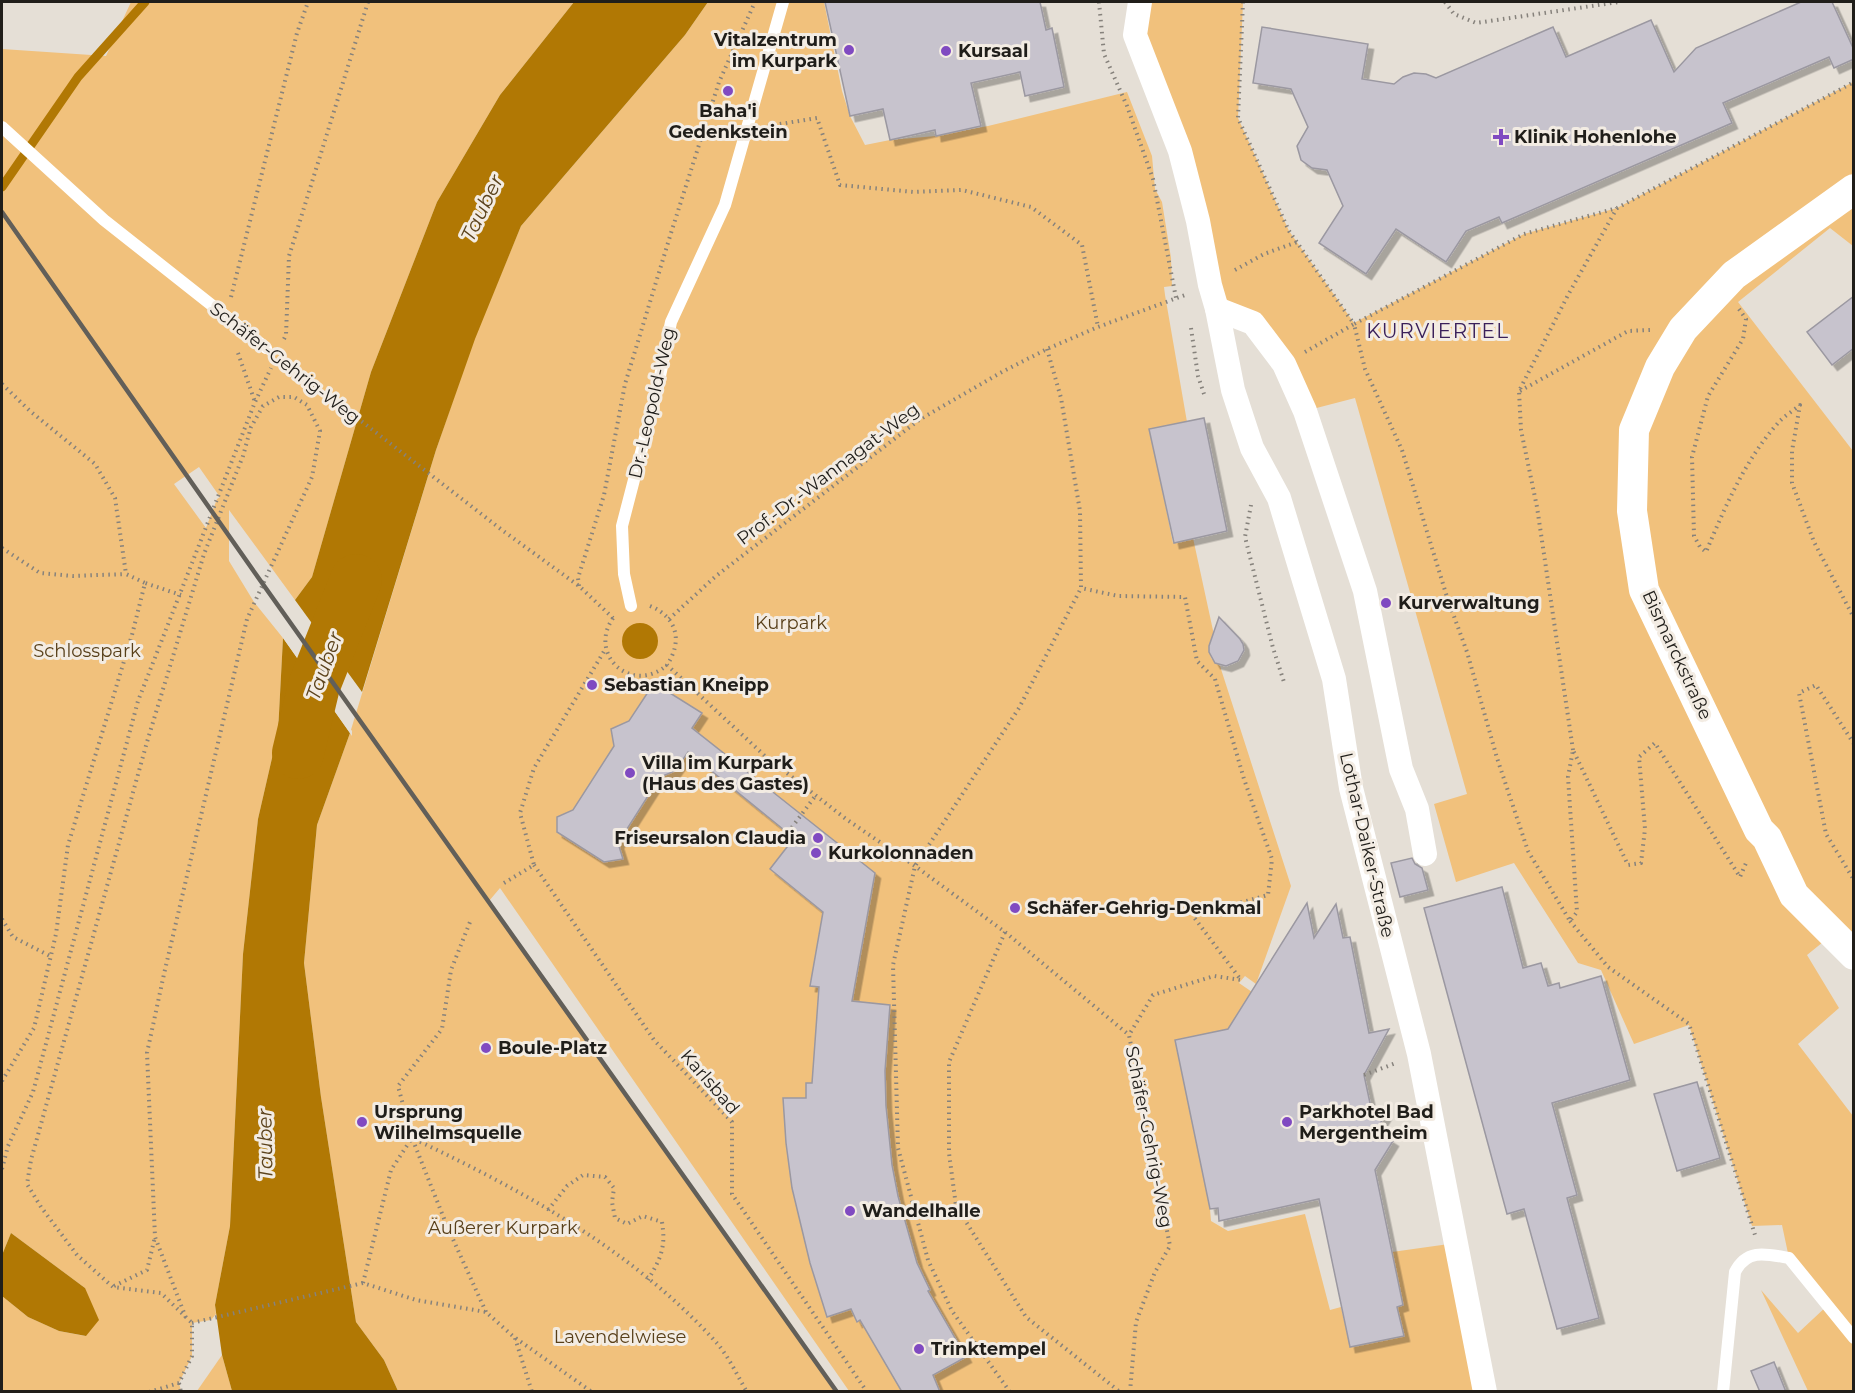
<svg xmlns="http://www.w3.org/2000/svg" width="1855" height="1393" viewBox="0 0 1855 1393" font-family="Montserrat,sans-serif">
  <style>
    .green { fill: #f1c17c; fill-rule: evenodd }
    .water { fill: #b17804 }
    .pier { fill: #e5dfd6 }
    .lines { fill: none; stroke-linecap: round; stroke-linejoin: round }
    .stream { stroke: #b17804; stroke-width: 9 }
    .river { stroke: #b17804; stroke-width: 52 }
    .building { fill: #c7c3cd; stroke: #9b98a1; stroke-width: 1.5; filter: url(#shadow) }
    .path { stroke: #86827c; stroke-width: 4; stroke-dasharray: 1.5 4.5; stroke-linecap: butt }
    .service { stroke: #fff; stroke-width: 12 }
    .minor { stroke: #fff; stroke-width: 24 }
    .tertiary { stroke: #fff; stroke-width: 30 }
    .rail { stroke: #625f59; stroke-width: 4.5 }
    .poi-dot { fill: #804ac1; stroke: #f3ece3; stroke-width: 2 }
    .labels { text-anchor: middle; stroke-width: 6; stroke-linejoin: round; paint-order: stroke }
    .poi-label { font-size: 18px; font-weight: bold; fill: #201e1a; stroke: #f3ece3; text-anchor: start }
    .street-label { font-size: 18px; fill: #201e1a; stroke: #f3ece3 }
    .park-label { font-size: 18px; fill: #583f19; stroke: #f3ece3 }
    .water-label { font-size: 20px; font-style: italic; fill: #5c431d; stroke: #f3ece3 }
    .neighbourhood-label { font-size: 20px; letter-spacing: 1.5px; fill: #3a205a; stroke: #f3ece3 }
  </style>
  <defs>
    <filter id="shadow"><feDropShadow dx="5.5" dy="5.5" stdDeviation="0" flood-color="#0004"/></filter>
  </defs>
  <rect width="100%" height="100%" fill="#e5dfd6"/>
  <g class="green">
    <path d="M 131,2 L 574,2 L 500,95 L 437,202 L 371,372 L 312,577 L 295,600 L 229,510 L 229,561 L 254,602 L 283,638 L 278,732 L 258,819 L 243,954 L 230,1226 L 215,1305 L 216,1314 L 211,1320 L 192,1323 L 192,1356 L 179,1383 L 181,1391 L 2,1391 L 2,1296 L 28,1317 L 59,1331 L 85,1336 L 85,1288 L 11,1233 L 2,1255 L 2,49 L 106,56 ZM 199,467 L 220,497 L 217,499 L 206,528 L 174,484 Z"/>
    <path d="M 708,2 L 824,2 L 842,91 L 850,116 L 865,145 L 890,140 L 936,136 L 988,126 L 1127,92 L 1152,156 L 1155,189 L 1162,202 L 1171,258 L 1172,286 L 1164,287 L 1165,295 L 1187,422 L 1150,430 L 1173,543 L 1193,538 L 1214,635 L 1209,646 L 1211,658 L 1220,666 L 1291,886 L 1256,984 L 1245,976 L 1239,983 L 1252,992 L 1228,1029 L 1175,1040 L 1210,1209 L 1211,1221 L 1228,1231 L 1305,1214 L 1330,1310 L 1341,1307 L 1350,1347 L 1404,1336 L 1397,1307 L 1403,1305 L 1392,1252 L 1456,1243 L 1485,1391 L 849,1391 L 500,888 L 489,901 L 837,1391 L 398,1391 L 384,1360 L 356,1322 L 321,1097 L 304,963 L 317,825 L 350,733 L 436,450 L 474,339 L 521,226 L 685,35 Z"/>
    <path d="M 1140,2 L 1243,2 L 1238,118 L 1289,231 L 1354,323 L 1524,234 L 1617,208 L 1853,82 L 1853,246 L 1830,228 L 1738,302 L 1853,451 L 1853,955 L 1833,934 L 1807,955 L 1839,1008 L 1798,1044 L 1853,1116 L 1853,1391 L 1808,1391 L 1761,1290 L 1798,1333 L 1828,1305 L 1789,1258 L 1782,1225 L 1752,1226 L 1689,1025 L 1634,1044 L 1601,970 L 1578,963 L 1514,863 L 1456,882 L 1434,804 L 1467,794 L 1355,398 L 1305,411 L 1284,364 L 1217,309 L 1135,35 Z"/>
    <path d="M 222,1355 L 232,1391 L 197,1391 Z"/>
  </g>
  <g class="water">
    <path d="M 574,2 L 708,2 L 685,35 L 521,226 L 475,339 L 436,450 L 362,692 L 295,600 L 312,577 L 371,372 L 437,202 L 500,95 Z"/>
    <circle cx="640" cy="641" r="18"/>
    <path d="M 283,638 L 350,733 L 317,825 L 304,963 L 321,1097 L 356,1322 L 384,1360 L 398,1391 L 232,1391 L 222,1355 L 215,1305 L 230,1226 L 243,954 L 258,819 L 278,732 Z"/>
    <path d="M 11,1233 L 85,1288 L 99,1320 L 86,1336 L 59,1331 L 28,1317 L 2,1296 L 2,1255 Z"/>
  </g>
  <path class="pier" d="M 281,635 L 285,636 L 352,731 L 352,736 Z"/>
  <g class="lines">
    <path class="stream" d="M 2,187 L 78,77 L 145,2"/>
    <path class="river" d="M 298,753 L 314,686 L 356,580"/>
  </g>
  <g class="building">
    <path d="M 825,2 L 1040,2 L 1046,30 L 1052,28 L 1064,87 L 1025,96 L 1020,72 L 971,83 L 981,126 L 936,136 L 935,130 L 890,140 L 883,109 L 850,116 Z"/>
    <path d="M 1801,2 L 1832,2 L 1854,50 L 1854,59 L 1834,68 L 1829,57 L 1723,103 L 1732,123 L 1502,223 L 1499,217 L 1466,231 L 1446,262 L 1396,229 L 1366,274 L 1319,243 L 1343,206 L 1327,170 L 1312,168 L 1301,160 L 1297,146 L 1308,127 L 1291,89 L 1253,83 L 1262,27 L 1368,44 L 1362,79 L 1394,84 L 1403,77 L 1414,73 L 1426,74 L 1436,78 L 1553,27 L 1566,57 L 1651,20 L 1674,72 L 1696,48 Z"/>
    <path d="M 1854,296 L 1854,348 L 1832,365 L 1807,332 Z"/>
    <path d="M 1204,418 L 1227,531 L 1174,543 L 1149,429 Z"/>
    <path d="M 1219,617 L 1240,639 L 1243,644 L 1244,650 L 1238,661 L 1226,666 L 1215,663 L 1209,652 L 1209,646 Z"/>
    <path d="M 654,683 L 702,713 L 692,728 L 875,873 L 852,1001 L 890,1005 L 885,1071 L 886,1106 L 892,1165 L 898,1196 L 917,1263 L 930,1290 L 928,1291 L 966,1357 L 933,1375 L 940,1392 L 902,1392 L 860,1320 L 857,1322 L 851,1309 L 827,1317 L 810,1263 L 792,1188 L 786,1143 L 783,1098 L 806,1098 L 806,1083 L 812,1083 L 819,987 L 810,986 L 823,912 L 770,869 L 794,838 L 688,752 L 675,771 L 660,777 L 618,843 L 623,859 L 604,862 L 557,832 L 557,817 L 573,810 L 614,746 L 611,729 L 629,721 Z"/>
    <path d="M 1412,858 L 1415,864 L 1422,868 L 1428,890 L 1400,897 L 1391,863 Z"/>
    <path d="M 1502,887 L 1523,968 L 1541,963 L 1548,986 L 1559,983 L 1560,988 L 1601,976 L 1630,1080 L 1552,1103 L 1577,1195 L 1567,1198 L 1599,1318 L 1557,1329 L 1524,1209 L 1507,1214 L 1424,908 Z"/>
    <path d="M 1307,903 L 1314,938 L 1336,904 L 1343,938 L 1350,937 L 1369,1033 L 1389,1029 L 1364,1075 L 1370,1103 L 1386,1114 L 1376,1130 L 1393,1141 L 1375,1170 L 1403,1305 L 1397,1307 L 1404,1336 L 1350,1347 L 1319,1199 L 1219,1221 L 1218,1208 L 1210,1209 L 1175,1040 L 1228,1029 Z"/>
    <path d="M 1697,1082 L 1720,1158 L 1677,1171 L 1654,1094 Z"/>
    <path d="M 1774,1362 L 1786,1392 L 1760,1392 L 1751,1371 Z"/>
  </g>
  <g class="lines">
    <g class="path">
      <path d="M 1099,2 L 1104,54 L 1127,106 L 1153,179 L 1176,298"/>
      <path d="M 1243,2 L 1238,118 L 1289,231 L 1354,324 L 1524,234 L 1617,208 L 1854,82"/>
      <path d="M 1445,2 L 1454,14 L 1476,23 L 1619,2"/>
      <path d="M 768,126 L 817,118 L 840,185 L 914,192 L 962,190 L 1031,207 L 1082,245 L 1098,327"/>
      <path d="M 1235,270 L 1264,254 L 1297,242"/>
      <path d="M 231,297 L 297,33 L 308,2"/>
      <path d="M 1739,309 L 1746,319 L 1743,339 L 1708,396 L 1692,457 L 1694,536 L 1700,547 L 1706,552 C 1725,507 1745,460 1778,423 C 1784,416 1793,411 1800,405 L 1792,451 L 1792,483 L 1814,542 L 1854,618"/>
      <path d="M 1191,328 L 1198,376 L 1204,394"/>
      <path d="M 284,339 L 286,335 L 289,256 L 368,2"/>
      <path d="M 1047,349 L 1061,398 L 1080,511 L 1081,588 L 1118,596 L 1185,597 L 1197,661 L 1215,679 L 1244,779 L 1272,859 L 1268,895 L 1193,916 L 1241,980 L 1214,976 L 1153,995 L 1129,1035"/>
      <path d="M 1305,352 L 1354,324 L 1365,369 L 1402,450 L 1447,597 L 1467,652 L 1497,758 L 1528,851 L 1570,921 L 1577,912 L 1568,777 L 1573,750 L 1628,865 L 1641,863 L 1645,829 L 1639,757 L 1655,743 L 1740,877 L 1746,863"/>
      <path d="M 238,353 L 255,402"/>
      <path d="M 281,359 L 502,530 L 579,586 L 613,618"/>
      <path d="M 2,384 L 30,411 L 95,464 L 115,498 L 126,574 L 145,583"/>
      <path d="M 1520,391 L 1628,331 L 1650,330"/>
      <path d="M 1251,505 L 1245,537 L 1273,648 L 1284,682"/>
      <path d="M 2,548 L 40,573 L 73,576 L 126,574"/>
      <path d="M 579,586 L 578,578 L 604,495 L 625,384 L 671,233 L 719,82 L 755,2"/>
      <path d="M 650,606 C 677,617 683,641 667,665 L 765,756 L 846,819 L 915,866 L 1005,932 L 1129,1035 L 1170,1246 L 1155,1272 L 1136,1322 L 1130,1392"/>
      <path d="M 613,618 C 587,656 633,695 667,665"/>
      <path d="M 669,619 L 716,576 L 919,420 L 1002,372 L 1047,349 L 1098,327 L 1185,295"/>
      <path d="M 1854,744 L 1816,685 L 1799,693 L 1826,834 L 1854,880"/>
      <path d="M 1573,750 L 1537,507 L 1521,430 L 1519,391 L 1568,295 L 1617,208"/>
      <path d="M 781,842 L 816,795"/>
      <path d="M 534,865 L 654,1040 L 732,1122 L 732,1194 L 867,1392"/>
      <path d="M 504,883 L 534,865 L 520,813 L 534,768 L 606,648"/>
      <path d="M 2,919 L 13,937 L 50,956"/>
      <path d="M 1570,921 L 1608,967 L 1689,1024 L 1755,1235"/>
      <path d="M 1005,932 L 949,1062 L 949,1153 L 956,1206 L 1026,1317 L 1120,1392"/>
      <path d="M 1364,1075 L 1396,1063"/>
      <path d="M 2,1081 L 34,1028 L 56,934 L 68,845 L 132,635 L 145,583 L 181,595"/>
      <path d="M 2,1169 L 8,1146 L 33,1092 L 138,701 L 255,402 L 271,368"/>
      <path d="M 548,1210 L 567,1186 L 583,1175 L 605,1177 L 614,1188 L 612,1202 L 615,1218 L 627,1224 L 643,1216 L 662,1222 C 666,1247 661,1258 648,1280"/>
      <path d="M 363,1283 L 391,1170 L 412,1138 L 398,1086 L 442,1029 L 451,970 L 470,922"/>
      <path d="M 114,1286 L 147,1270 L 155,1237"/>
      <path d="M 486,1312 L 447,1226 L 412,1138 C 522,1190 632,1250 715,1341 C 728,1355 737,1375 747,1392"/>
      <path d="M 192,1323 L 363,1283 L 416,1300 L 486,1312 L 514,1337 L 592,1392"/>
      <path d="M 515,1338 L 532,1392"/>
      <path d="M 179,1383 L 181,1392"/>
      <path d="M 149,1392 L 179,1383 L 192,1356 L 192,1323 L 161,1293 L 113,1287 L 77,1255 L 41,1207 L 27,1184 L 31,1160 L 147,742 L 204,554 L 243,456 L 251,427 L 263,406 L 279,397 L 294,397 L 307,405 L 320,431 L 312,477 L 247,619 L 164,974 L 147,1053 L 155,1237 L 186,1318"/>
      <path d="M 1010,1392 L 952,1311 L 928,1260 L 898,1148 L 893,965 L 915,866 L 1019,708 L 1081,588"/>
    </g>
    <g class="service">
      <path d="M 2,127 L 104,220 L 266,348"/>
      <path d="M 631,606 L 624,574 L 622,526 L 657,391 L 671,322 L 725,205 L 783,2"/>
      <path d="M 1723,1392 L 1735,1272 C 1747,1248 1767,1254 1789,1258 L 1854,1338"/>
    </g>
    <g class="minor">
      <path d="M 1140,2 L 1135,35 L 1180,151 L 1198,221 L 1210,285 L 1217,309 L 1233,390 L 1252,448 L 1279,498 L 1334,679 L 1351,788 L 1419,1054 L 1485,1392"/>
      <path d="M 1217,309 L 1253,323 L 1284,364 L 1305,411 L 1365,591 L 1401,769 L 1417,809 L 1425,854"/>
    </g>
    <path class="tertiary" d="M 1854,189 L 1734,275 L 1683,329 L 1660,367 L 1634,430 L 1632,511 L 1644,590 L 1759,830 L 1767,838 L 1794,895 L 1854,955"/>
    <path class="rail" d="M 2,212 L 255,573 L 837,1392"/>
  </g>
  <g class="poi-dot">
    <circle cx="849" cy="50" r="6"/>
    <circle cx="946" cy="51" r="6"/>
    <circle cx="728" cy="91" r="6"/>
    <path d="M1498 128h6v6h6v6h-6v6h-6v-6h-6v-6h6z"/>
    <circle cx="1386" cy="603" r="6"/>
    <circle cx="592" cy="685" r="6"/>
    <circle cx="630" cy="773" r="6"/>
    <circle cx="818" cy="838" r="6"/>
    <circle cx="816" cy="853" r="6"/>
    <circle cx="1015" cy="908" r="6"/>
    <circle cx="486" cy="1048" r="6"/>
    <circle cx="362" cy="1122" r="6"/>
    <circle cx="1287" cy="1122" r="6"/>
    <circle cx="850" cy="1211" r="6"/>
    <circle cx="919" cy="1349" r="6"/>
  </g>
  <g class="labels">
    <g class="poi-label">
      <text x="837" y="46" text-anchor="end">Vitalzentrum<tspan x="837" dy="21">im Kurpark</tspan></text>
      <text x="958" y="57">Kursaal</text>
      <text x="728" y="117" text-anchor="middle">Baha'i<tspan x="728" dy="21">Gedenkstein</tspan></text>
      <text x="1514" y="143">Klinik Hohenlohe</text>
      <text x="1398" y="609">Kurverwaltung</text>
      <text x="604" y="691">Sebastian Kneipp</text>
      <text x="642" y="769">Villa im Kurpark<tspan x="642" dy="21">(Haus des Gastes)</tspan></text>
      <text x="806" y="844" text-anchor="end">Friseursalon Claudia</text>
      <text x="828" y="859">Kurkolonnaden</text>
      <text x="1027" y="914">Schäfer-Gehrig-Denkmal</text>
      <text x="498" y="1054">Boule-Platz</text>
      <text x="374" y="1118">Ursprung<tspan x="374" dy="21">Wilhelmsquelle</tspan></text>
      <text x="1299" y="1118">Parkhotel Bad<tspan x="1299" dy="21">Mergentheim</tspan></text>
      <text x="862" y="1217">Wandelhalle</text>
      <text x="931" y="1355">Trinktempel</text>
    </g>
    <g class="street-label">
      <text transform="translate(285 363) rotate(38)" y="6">Schäfer-Gehrig-Weg</text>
      <text transform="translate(652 403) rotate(-77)" y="6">Dr.-Leopold-Weg</text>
      <text transform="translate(828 474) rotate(-37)" y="6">Prof.-Dr.-Wannagat-Weg</text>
      <text transform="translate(1677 655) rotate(65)" y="6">Bismarckstraße</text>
      <text transform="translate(1367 845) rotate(77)" y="6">Lothar-Daiker-Straße</text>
      <text transform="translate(710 1082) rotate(49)" y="6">Karlsbad</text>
      <text transform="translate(1149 1137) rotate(79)" y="6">Schäfer-Gehrig-Weg</text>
    </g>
    <g class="park-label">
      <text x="791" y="629">Kurpark</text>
      <text x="87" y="657">Schlosspark</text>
      <text x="503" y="1234">Äußerer Kurpark</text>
      <text x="620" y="1343">Lavendelwiese</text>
    </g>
    <g class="water-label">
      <text transform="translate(482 208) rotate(-64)" y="7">Tauber</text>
      <text transform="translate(324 666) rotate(-70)" y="7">Tauber</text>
      <text transform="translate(265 1144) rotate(-91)" y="7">Tauber</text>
    </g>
    <g class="neighbourhood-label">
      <text x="1438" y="338">KURVIERTEL</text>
    </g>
  </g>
  <rect width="1855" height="1393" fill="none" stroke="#201e1a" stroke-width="6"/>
</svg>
